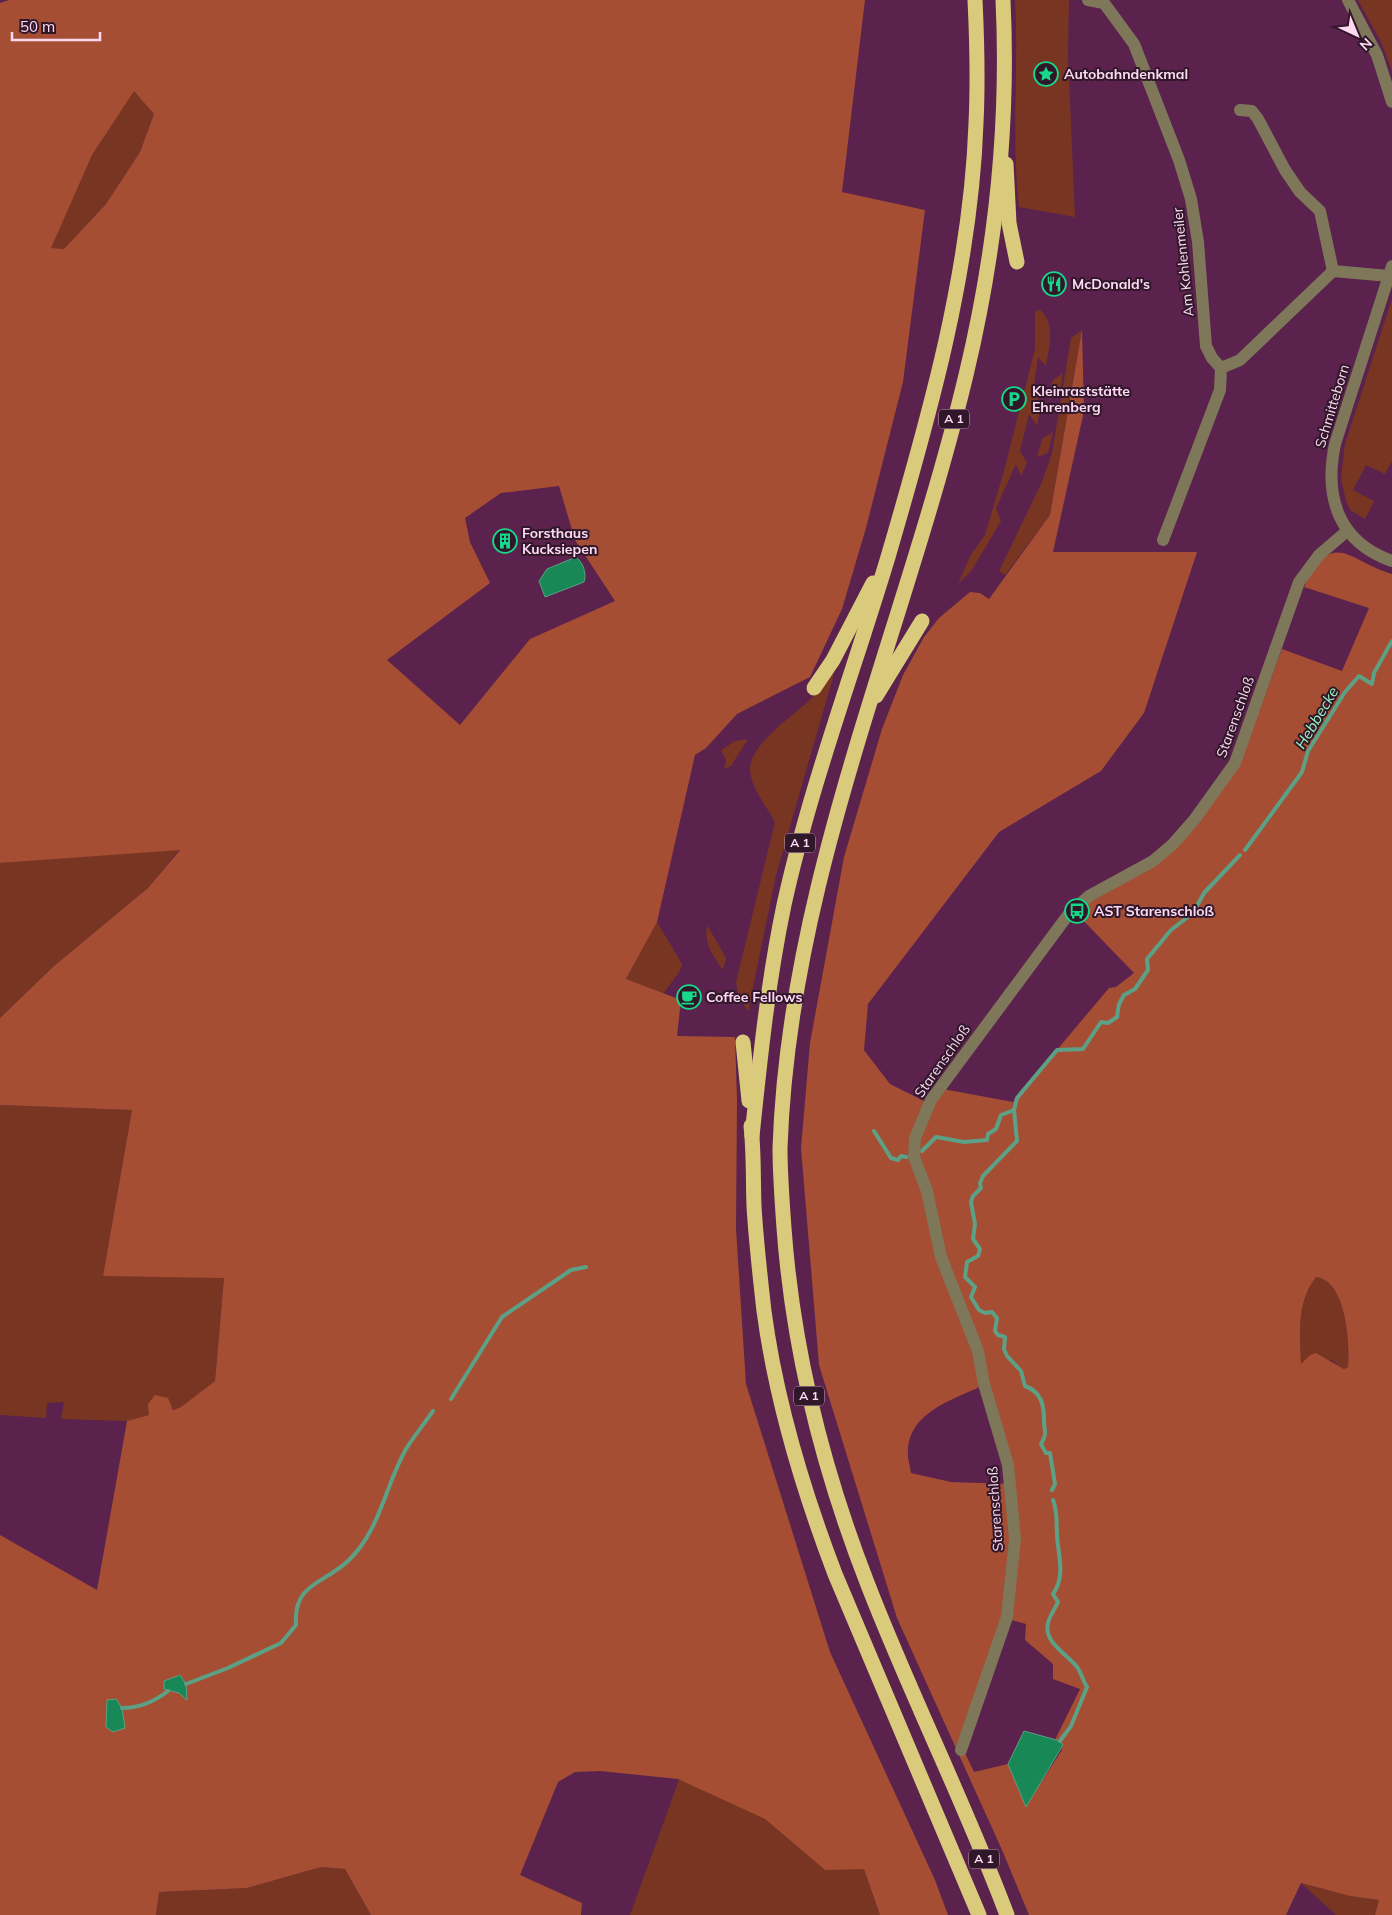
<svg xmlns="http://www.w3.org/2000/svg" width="1392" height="1915" viewBox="0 0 1392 1915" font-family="Mulish,sans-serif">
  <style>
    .green { fill: #783622 }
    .forest { fill: #a54e33; fill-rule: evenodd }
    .water { fill: #178856; stroke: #5ca185 }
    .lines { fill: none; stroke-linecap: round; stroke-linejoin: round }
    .stream { stroke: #5ca185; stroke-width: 4 }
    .minor { stroke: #7e7759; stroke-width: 12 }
    .highway { stroke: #daca7b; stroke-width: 15 }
    .labels { text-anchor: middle; stroke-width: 4; stroke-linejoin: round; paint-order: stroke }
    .shield { fill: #31172a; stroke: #c0a0b6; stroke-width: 1 }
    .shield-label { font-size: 12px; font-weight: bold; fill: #fddaf2 }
    .poi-label { font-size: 14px; font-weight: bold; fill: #fddaf2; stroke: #31172a; text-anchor: start }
    .street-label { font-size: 14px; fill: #fddaf2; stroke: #31172a }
    .water-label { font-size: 15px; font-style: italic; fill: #99fcc4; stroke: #31172a }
  </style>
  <rect width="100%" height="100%" fill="#5a224d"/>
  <g class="green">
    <path d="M 1015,0 L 1069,0 L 1068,55 L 1075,217 L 1019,207 C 1011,138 1019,69 1015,0 Z"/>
    <path d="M 1358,0 L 1392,0 L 1392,71 L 1382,44 Z"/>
    <path d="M 134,90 L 154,114 L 140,152 L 106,204 L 64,249 L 50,248 L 92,155 Z"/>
    <path d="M 1392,299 L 1392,461 L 1385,474 L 1366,465 L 1353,490 L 1374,501 L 1365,519 L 1350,510 L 1346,501 L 1341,478 L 1345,444 Z"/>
    <path d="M 1040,310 C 1056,323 1049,348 1046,366 L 1038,357 L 1033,392 L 1041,403 L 1037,426 L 1029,414 L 1020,451 L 1027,463 L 1021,476 L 1016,464 L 996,508 L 1001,521 L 972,570 L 958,584 L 970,556 L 985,535 L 1004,471 L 1035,349 L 1035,311 Z"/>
    <path d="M 1082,330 L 1050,515 L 1005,575 L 999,571 L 1042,482 L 1052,453 L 1071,338 Z"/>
    <path d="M 1063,373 L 1060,393 L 1049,400 L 1052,381 Z"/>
    <path d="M 1053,432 L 1048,453 L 1037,457 L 1042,439 Z"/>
    <path d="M 831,673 L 834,674 L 776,875 L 748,1012 L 738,993 L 736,982 L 775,822 C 767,807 751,788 750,770 C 749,743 798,713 815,695 C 821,688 826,680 831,673 Z"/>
    <path d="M 748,739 L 731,766 L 724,769 L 726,760 L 721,750 L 735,741 Z"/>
    <path d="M 180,849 L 148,888 L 54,966 L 0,1018 L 0,863 Z"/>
    <path d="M 657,922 L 682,964 L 680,971 L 663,994 L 626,979 Z"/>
    <path d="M 707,925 L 726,958 L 723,970 C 712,954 704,944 707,925 Z"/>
    <path d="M 0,1105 L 132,1110 L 103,1276 L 224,1277 L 215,1381 L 181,1407 L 127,1421 L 61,1419 L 64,1402 L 47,1403 L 46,1418 L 0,1415 Z"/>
    <path d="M 1316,1277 C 1346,1280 1350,1343 1348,1367 L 1344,1369 L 1331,1360 L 1310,1355 L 1301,1365 C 1300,1335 1295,1302 1316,1277 Z"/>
    <path d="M 680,1777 L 765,1819 L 824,1869 L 864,1869 L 880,1915 L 630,1915 Z"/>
    <path d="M 321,1867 L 345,1869 L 371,1915 L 156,1915 L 159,1892 L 247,1888 Z"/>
    <path d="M 1301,1883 L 1350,1896 L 1379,1900 L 1375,1915 L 1336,1915 Z"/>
  </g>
  <g class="forest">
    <path d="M 9,0 L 865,0 L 842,192 L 925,210 L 903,382 L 866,528 L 842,609 L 810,677 L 737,714 L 706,748 L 695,755 L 657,922 L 626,979 L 681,1000 L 677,1036 L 735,1037 L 737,1100 L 736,1229 L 746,1384 L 830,1652 L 935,1880 L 948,1915 L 880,1915 L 864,1869 L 825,1870 L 765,1819 L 678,1779 L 600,1771 L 575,1772 L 558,1782 L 520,1875 L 582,1903 L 581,1915 L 371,1915 L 345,1869 L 321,1867 L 247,1888 L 159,1892 L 156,1915 L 0,1915 L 0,1535 L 97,1590 L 127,1421 L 149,1415 L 148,1404 L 155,1395 L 168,1398 L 173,1410 L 181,1407 L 215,1381 L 224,1278 L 103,1276 L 132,1110 L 0,1105 L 0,1018 L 54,966 L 148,888 L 180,850 L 0,863 L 0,3 ZM 134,91 L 154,114 L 140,152 L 106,204 L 64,249 L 51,248 L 92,155 ZM 559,486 L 575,540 L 615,601 L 530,639 L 460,725 L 387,660 L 490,583 L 470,542 L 465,518 L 501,493 Z"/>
    <path d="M 1082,330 L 1084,411 L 1053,552 L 1197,552 L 1144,713 L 1101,771 L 999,832 L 868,1004 L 864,1050 L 890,1084 L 926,1102 L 943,1089 L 1013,1102 L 1109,988 L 1116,987 L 1134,973 L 1076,913 L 1091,899 L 1147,869 L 1240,764 L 1282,649 L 1342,671 L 1369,608 L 1304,587 C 1333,527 1348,561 1392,574 L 1392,1915 L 1375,1915 L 1379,1900 L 1350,1896 L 1301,1883 L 1286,1915 L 1029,1915 L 1002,1850 L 897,1618 L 819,1365 L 801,1148 L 810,1043 L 844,857 L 882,729 L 903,675 L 924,637 L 939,618 L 970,592 L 980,593 L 989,599 L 1050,515 ZM 1316,1277 C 1346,1280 1350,1343 1348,1367 L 1344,1369 L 1316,1353 L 1310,1355 L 1301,1364 C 1300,1334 1296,1302 1316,1277 ZM 984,1385 L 1010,1484 L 951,1482 L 911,1473 C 910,1466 907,1457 908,1450 C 910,1411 955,1399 984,1385 ZM 1005,1618 L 1026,1624 L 1025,1640 L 1053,1664 L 1053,1679 L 1080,1689 L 1055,1740 L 1060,1741 L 1062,1750 L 1026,1806 L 1008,1764 L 974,1772 L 963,1749 Z"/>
  </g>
  <g class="water">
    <path d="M 576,557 C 583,562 587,574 584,582 L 545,597 L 539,581 L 547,569 Z"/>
    <path d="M 180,1675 L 186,1684 L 187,1700 L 179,1693 L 164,1689 L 164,1681 Z"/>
    <path d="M 116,1699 L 122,1708 L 125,1728 L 113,1732 L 106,1727 L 107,1700 Z"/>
    <path d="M 1024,1731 L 1060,1741 L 1063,1745 L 1026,1807 L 1008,1764 Z"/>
  </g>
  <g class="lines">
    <g class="stream">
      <path d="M 1245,850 L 1302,772 L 1308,751 L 1345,692 L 1359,676 L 1372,684 L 1374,673 L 1392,641"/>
      <path d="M 874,1131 L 891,1158 L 898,1160 L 901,1156 L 906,1157"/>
      <path d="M 922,1151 L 936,1137 L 964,1142 L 987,1140 L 988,1134 L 996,1129 L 1001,1115 L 1014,1110"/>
      <path d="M 451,1399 L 502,1317 L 571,1270 L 586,1267"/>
      <path d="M 1052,1490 L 1055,1484 L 1050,1453 L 1046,1453 L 1041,1444 C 1048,1431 1044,1433 1044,1421 C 1044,1406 1042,1392 1025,1386 L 1021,1371 L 1007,1356 L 1004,1349 L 1005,1337 L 998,1335 L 995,1331 L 997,1318 L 992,1312 L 985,1313 L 979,1310 L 971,1297 L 975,1287 L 965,1277 L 967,1262 L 978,1256 L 980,1249 L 973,1239 L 975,1224 L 971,1202 L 973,1196 L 981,1188 L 980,1183 L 983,1176 L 1017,1141 L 1014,1110 L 1017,1098 L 1057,1050 L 1083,1049 L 1101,1022 L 1108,1023 L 1117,1017 L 1119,1004 L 1124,995 L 1135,989 L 1148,970 L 1147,959 L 1171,930 L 1193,913 L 1204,893 L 1240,855"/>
      <path d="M 1053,1500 C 1058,1513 1056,1522 1057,1535 C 1058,1555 1066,1576 1053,1594 L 1058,1602 C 1055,1609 1049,1617 1048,1623 C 1043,1642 1067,1654 1077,1667 C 1081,1672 1083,1681 1087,1687 L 1071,1726 L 1060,1741"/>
      <path d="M 186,1684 L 228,1668 L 281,1643 L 296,1625 C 293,1583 324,1584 348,1561 C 380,1531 385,1486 406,1449 C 414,1436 424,1424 433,1411"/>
      <path d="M 122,1708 C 140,1708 154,1702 168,1691"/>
    </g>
    <g class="minor">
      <path d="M 1088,0 L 1104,3 L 1134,44 L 1179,160 L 1191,199 L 1198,242 L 1206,346 L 1212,358 L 1221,368 L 1240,360 L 1333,271"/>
      <path d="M 1348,0 L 1377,55 L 1392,102"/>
      <path d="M 1240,110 L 1252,111 L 1258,119 L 1285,170 L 1300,192 L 1320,211 L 1333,271 L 1389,276"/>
      <path d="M 1392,266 L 1335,444 C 1324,497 1338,542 1392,561"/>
      <path d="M 1163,540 L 1220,390 L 1221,368"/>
      <path d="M 961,1750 L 1007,1617 L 1015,1539 L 1008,1465 L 984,1384 L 978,1351 L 941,1257 L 927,1191 L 914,1157 L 915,1138 L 931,1100 L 1068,915 L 1089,896 L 1153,861 L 1173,844 L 1194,820 L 1235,763 L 1299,582 L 1319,555 L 1347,531"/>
    </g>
    <g class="highway">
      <path d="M 1003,0 C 1009,125 995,254 966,375 C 904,634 789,879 780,1148 C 780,1174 782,1201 784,1228 C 793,1351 823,1470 868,1585 C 911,1696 965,1803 1007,1915"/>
      <path d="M 1006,164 L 1009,223 L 1017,262"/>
      <path d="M 814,688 L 833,660 L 873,583"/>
      <path d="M 876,696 L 922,621"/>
      <path d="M 743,1042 L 749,1101"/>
      <path d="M 751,1126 C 754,1153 753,1179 754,1206 C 756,1241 760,1276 764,1311 C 776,1401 803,1490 835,1574 L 979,1915"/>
      <path d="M 752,1136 C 760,1059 768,981 784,905 C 810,787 853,673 888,557 C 929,417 971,270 976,123 C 978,82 977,41 975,0"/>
    </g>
  </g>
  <defs>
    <g id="sight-ring" transform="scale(1.25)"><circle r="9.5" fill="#31172a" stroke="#16d989" stroke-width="1.5"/><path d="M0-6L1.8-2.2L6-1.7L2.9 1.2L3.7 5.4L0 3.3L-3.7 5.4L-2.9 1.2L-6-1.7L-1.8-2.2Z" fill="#16d989"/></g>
    <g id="restaurant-ring" transform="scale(1.25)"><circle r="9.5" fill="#31172a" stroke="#16d989" stroke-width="1.5"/><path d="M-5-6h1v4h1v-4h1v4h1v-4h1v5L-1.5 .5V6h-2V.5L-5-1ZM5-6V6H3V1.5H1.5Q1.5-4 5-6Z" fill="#16d989"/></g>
    <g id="parking-ring" transform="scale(1.25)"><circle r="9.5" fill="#31172a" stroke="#16d989" stroke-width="1.5"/><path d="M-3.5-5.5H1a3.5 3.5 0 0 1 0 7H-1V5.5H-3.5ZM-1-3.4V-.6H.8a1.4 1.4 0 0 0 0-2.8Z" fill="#16d989"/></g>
    <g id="building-ring" transform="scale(1.25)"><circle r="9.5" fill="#31172a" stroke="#16d989" stroke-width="1.5"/><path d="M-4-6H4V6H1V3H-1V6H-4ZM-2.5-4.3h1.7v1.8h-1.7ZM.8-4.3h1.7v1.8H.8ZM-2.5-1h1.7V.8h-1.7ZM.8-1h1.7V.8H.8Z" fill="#16d989"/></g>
    <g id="bus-ring" transform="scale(1.25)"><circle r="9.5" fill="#31172a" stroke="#16d989" stroke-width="1.5"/><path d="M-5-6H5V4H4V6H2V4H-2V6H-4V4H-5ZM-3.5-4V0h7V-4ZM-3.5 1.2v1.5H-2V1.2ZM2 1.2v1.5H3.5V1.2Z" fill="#16d989"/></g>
    <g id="cafe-ring" transform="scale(1.25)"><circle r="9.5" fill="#31172a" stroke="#16d989" stroke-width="1.5"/><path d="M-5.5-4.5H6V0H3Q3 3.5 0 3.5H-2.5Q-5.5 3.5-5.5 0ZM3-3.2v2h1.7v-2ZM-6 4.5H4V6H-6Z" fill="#16d989"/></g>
  </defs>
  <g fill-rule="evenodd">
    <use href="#sight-ring" x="1046" y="74"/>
    <use href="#restaurant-ring" x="1054" y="284"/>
    <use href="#parking-ring" x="1014" y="399"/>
    <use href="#building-ring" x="505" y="541"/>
    <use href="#bus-ring" x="1077" y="911"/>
    <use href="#cafe-ring" x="689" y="997"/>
  </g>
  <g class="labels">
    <g class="shield">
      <rect x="939" y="409.5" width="30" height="19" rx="4"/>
      <rect x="785" y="833.5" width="30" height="19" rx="4"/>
      <rect x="794" y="1386.5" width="30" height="19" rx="4"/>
      <rect x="969" y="1849.5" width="30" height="19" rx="4"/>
    </g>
    <g class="shield-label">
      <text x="954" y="423">A 1</text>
      <text x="800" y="847">A 1</text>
      <text x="809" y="1400">A 1</text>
      <text x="984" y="1863">A 1</text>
    </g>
    <g class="poi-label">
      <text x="1064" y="79">Autobahndenkmal</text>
      <text x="1072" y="289">McDonald's</text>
      <text x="1032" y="396">Kleinraststätte<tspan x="1032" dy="16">Ehrenberg</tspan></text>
      <text x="522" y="538">Forsthaus<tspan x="522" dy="16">Kucksiepen</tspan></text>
      <text x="1094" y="916">AST Starenschloß</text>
      <text x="706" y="1002">Coffee Fellows</text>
    </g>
    <g class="street-label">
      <text transform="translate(1183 262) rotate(-96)" y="5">Am Kohlenmeiler</text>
      <text transform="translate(1332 406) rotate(-73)" y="5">Schmitteborn</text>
      <text transform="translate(1235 717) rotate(-70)" y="5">Starenschloß</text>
      <text transform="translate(942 1061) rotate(-55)" y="5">Starenschloß</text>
      <text transform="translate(995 1509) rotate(-94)" y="5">Starenschloß</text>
    </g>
    <g class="water-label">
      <text transform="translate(1317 718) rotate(-59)" y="5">Hebbecke</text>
    </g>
  </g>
  <g transform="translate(1357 35) rotate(136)" stroke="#31172a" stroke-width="4" paint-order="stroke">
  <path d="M0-4L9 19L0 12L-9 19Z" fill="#fddaf2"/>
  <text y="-8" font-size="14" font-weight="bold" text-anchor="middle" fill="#fddaf2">N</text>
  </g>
  <path d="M12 32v8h88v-8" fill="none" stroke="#fddaf2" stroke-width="2.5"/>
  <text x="20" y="32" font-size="15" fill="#fddaf2" stroke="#31172a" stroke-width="4" paint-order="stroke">50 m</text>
</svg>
